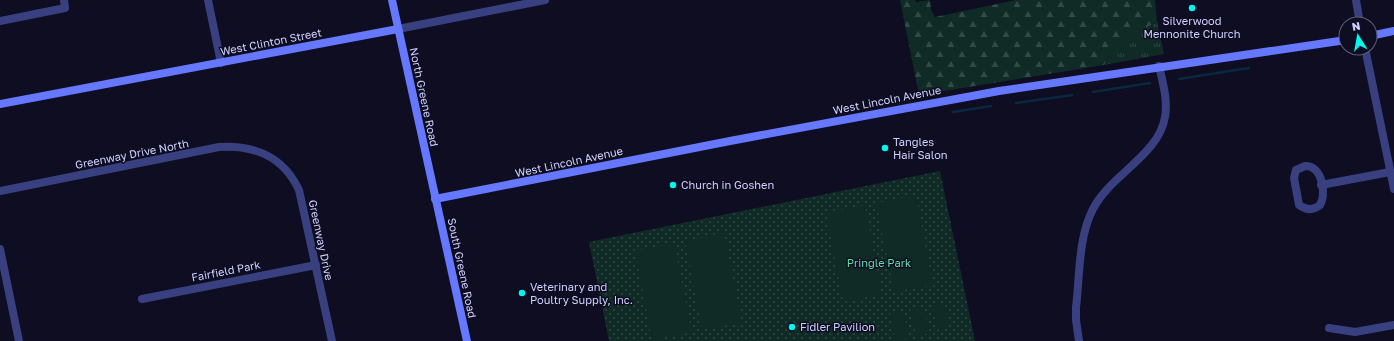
<svg xmlns="http://www.w3.org/2000/svg" width="1394" height="341" viewBox="0 0 1394 341" font-family="'Golos Text',sans-serif">
  <style>
    .grass { fill: url(#grass-tufts) }
    .forest { fill: url(#forest-firs) }
    .park { fill: url(#park-dots) }
    .pitch { fill: #102b26 }
    .lines { fill: none; stroke-linecap: round; stroke-linejoin: round }
    .stream { stroke: #0b2842; stroke-width: 2.5 }
    .street { stroke: #384080; stroke-width: 8 }
    .secondary { stroke: #6578ff; stroke-width: 8 }
    .poi-dot { fill: #01f8ec; stroke: #0e0d21; stroke-width: 1.5 }
    .labels { text-anchor: middle; stroke-width: 3; stroke-linejoin: round; paint-order: stroke }
    .poi-label { font-size: 11px; fill: #ced0ff; stroke: #0e0d21; text-anchor: start }
    .street-label { font-size: 11px; fill: #ced0ff; stroke: #0e0d21 }
    .park-label { font-size: 11px; fill: #5adfaa; stroke: #0e0d21 }
  </style>
  <defs>
    <pattern id="grass-tufts" width="24" height="20" patternUnits="userSpaceOnUse"><rect width="24" height="20" fill="#102b26"/><path d="M3 7l-1-3M5 7V3M7 7l1-3M15 17l-1-3M17 17v-4M19 17l1-3" fill="none" stroke="#324947"/></pattern>
    <pattern id="forest-firs" width="22" height="20" patternUnits="userSpaceOnUse"><rect width="22" height="20" fill="#102b26"/><path d="M5 1l3.5 6h-7zM16 11l3.5 6h-7z" fill="#324947"/></pattern>
    <pattern id="park-dots" width="8" height="8" patternUnits="userSpaceOnUse"><rect width="8" height="8" fill="#102b26"/><path d="M2 2h.1M6 6h.1" fill="none" stroke="#324947" stroke-width="1.8" stroke-linecap="round"/></pattern>
  </defs>
  <rect width="100%" height="100%" fill="#0e0d21"/>
  <path class="grass" d="M 1157,22 L 1164,54 L 1104,65 C 1117,39 1133,35 1157,22 Z"/>
  <path class="forest" d="M 900,0 L 915,0 L 916,2 L 930,0 L 931,10 L 935,17 L 1016,0 L 1155,0 L 1157,22 C 1133,35 1117,39 1104,65 L 919,95 Z"/>
  <path class="park" d="M 940,171 L 975,341 L 609,341 L 589,242 Z"/>
  <g class="pitch">
    <path d="M 916,195 L 933,285 L 894,292 L 876,203 Z"/>
    <path d="M 865,205 L 882,294 L 843,302 L 826,213 Z"/>
    <path d="M 724,233 L 742,322 L 702,330 L 685,241 Z"/>
    <path d="M 674,243 L 692,332 L 652,340 L 635,251 Z"/>
    <path d="M 945,303 L 949,328 L 937,330 L 932,305 Z"/>
    <path d="M 924,307 L 930,333 L 916,336 L 910,309 Z"/>
    <path d="M 904,311 L 909,338 L 895,340 L 890,313 Z"/>
  </g>
  <g class="lines">
    <g class="stream">
      <path d="M 1179,79 L 1249,68"/>
      <path d="M 1093,92 L 1150,83"/>
      <path d="M 1016,103 L 1072,95"/>
      <path d="M 953,112 L 991,106"/>
    </g>
    <g class="street">
      <path d="M 208,0 L 221,63"/>
      <path d="M 1356,0 L 1360,24"/>
      <path d="M 0,21 L 65,8 L 64,0"/>
      <path d="M 398,29 L 545,0"/>
      <path d="M 1365,48 L 1394,189"/>
      <path d="M 1305,166 C 1322,165 1327,194 1320,205 C 1313,211 1306,210 1299,205 L 1294,178 L 1296,170 Z"/>
      <path d="M 1321,185 L 1390,172"/>
      <path d="M 0,191 L 219,147 C 255,145 283,156 299,190 L 332,341"/>
      <path d="M 0,249 L 19,341"/>
      <path d="M 142,299 L 316,265"/>
      <path d="M 1329,328 L 1355,332 L 1394,325"/>
      <path d="M 1079,341 L 1076,320 L 1076,307 C 1080,275 1078,238 1093,209 C 1110,175 1159,155 1165,117 C 1168,101 1163,83 1159,66"/>
    </g>
    <g class="secondary">
      <path d="M 392,0 L 467,341"/>
      <path d="M 1370,36 L 1394,31"/>
      <path d="M 0,104 L 398,29"/>
      <path d="M 435,199 L 730,141 L 999,91 L 1346,40"/>
    </g>
  </g>
  <g class="poi-dot">
    <circle cx="1192" cy="8" r="4"/>
    <circle cx="885" cy="148" r="4"/>
    <circle cx="673" cy="185" r="4"/>
    <circle cx="522" cy="293" r="4"/>
    <circle cx="792" cy="327" r="4"/>
  </g>
  <g class="labels">
    <g class="poi-label">
      <text x="1192" y="25" text-anchor="middle">Silverwood<tspan x="1192" dy="13">Mennonite Church</tspan></text>
      <text x="893" y="146">Tangles<tspan x="893" dy="13">Hair Salon</tspan></text>
      <text x="681" y="189">Church in Goshen</text>
      <text x="530" y="291">Veterinary and<tspan x="530" dy="13">Poultry Supply, Inc.</tspan></text>
      <text x="800" y="331">Fidler Pavilion</text>
    </g>
    <g class="street-label">
      <text transform="translate(271 42) rotate(-11)" y="4">West Clinton Street</text>
      <text transform="translate(424 97) rotate(78)" y="4">North Greene Road</text>
      <text transform="translate(887 100) rotate(-11)" y="4">West Lincoln Avenue</text>
      <text transform="translate(132 154) rotate(-11)" y="4">Greenway Drive North</text>
      <text transform="translate(569 162) rotate(-12)" y="4">West Lincoln Avenue</text>
      <text transform="translate(321 240) rotate(78)" y="4">Greenway Drive</text>
      <text transform="translate(462 268) rotate(78)" y="4">South Greene Road</text>
      <text transform="translate(226 271) rotate(-11)" y="4">Fairfield Park</text>
    </g>
    <g class="park-label">
      <text x="879" y="267">Pringle Park</text>
    </g>
  </g>
  <g transform="translate(1358 36) rotate(349)"><circle r="19" fill="#0e0d21" stroke="#5b5b7a"/>
  <path d="M0-3L7 15L0 10L-7 15Z" fill="#01f8ec"/>
  <text y="-6" font-size="11" font-weight="bold" text-anchor="middle" fill="#ced0ff">N</text>
  </g>
</svg>
